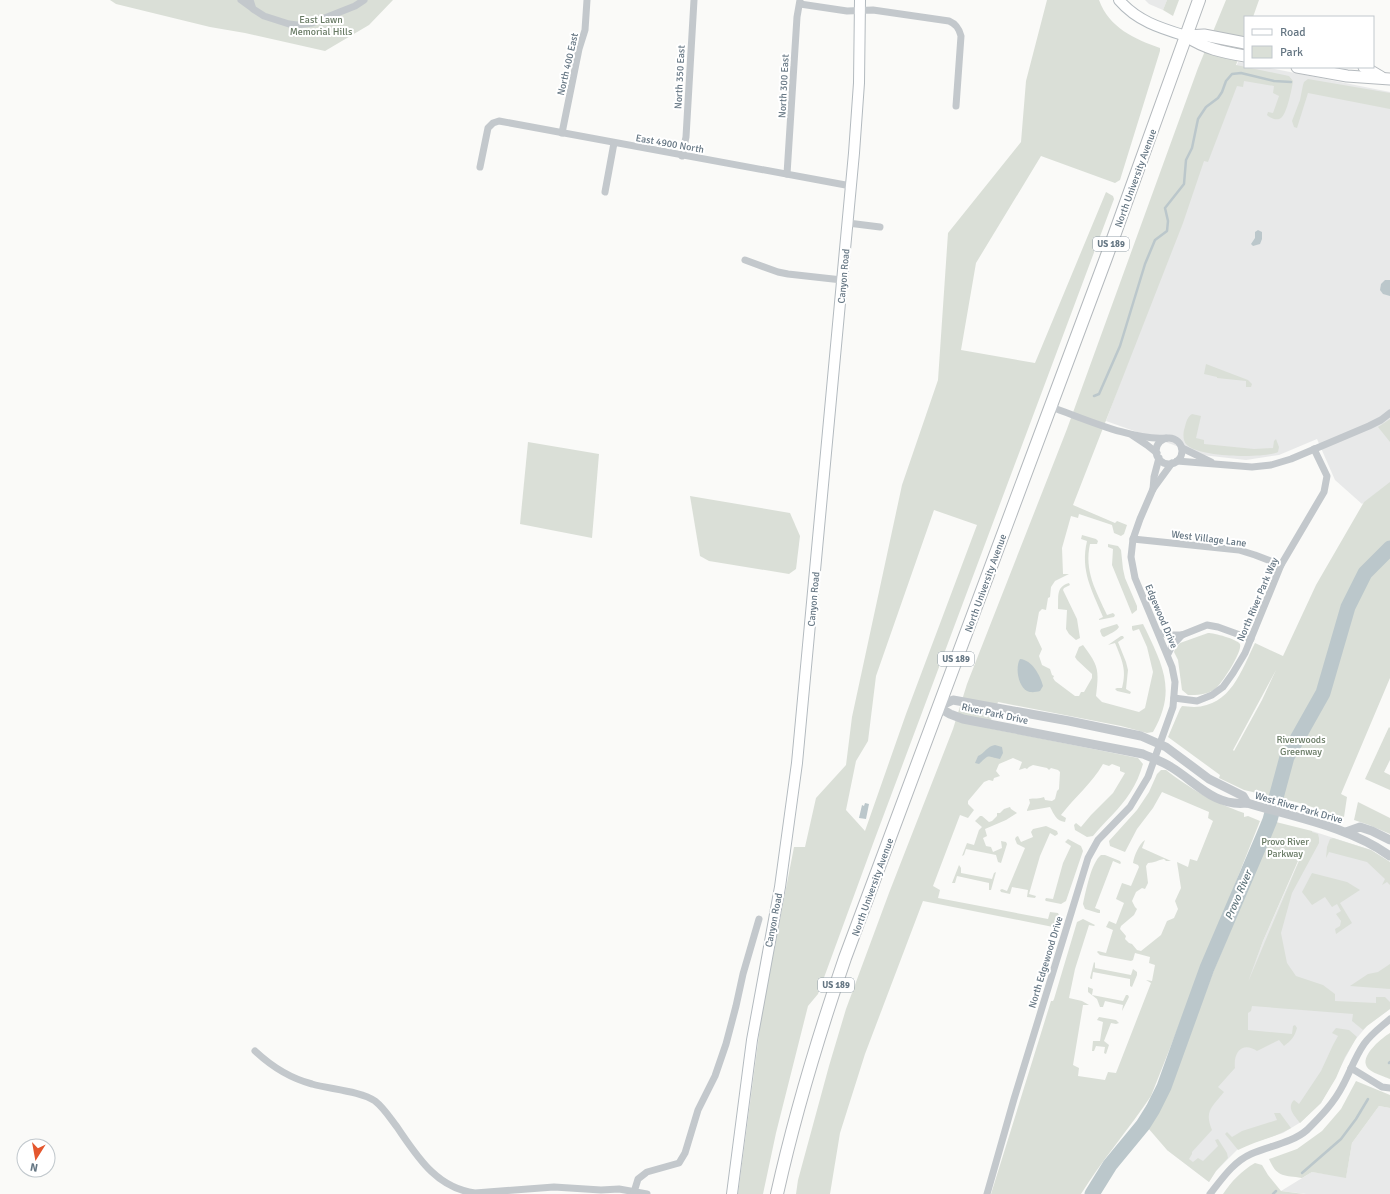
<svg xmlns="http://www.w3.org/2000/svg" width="1390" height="1194" viewBox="0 0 1390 1194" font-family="Signika,sans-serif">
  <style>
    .built { fill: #e8e9e9 }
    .green { fill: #dadfd7; fill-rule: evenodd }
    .water { fill: #bbc7cb }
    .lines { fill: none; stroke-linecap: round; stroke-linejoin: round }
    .stream { stroke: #bbc7cb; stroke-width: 2.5 }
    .river { stroke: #bbc7cb; stroke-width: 15 }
    .secondary-casing { stroke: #b3babf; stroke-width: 12 }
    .primary-casing { stroke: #b5babe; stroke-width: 13 }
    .trunk-casing { stroke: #b4b9bd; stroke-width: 14 }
    .minor { stroke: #c3c8cc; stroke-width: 7 }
    .tertiary { stroke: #c3c8cc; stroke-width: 9 }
    .secondary { stroke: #fff; stroke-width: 10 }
    .primary { stroke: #fff; stroke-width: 11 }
    .trunk { stroke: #fff; stroke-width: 12 }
    .labels { text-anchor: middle; stroke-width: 4; stroke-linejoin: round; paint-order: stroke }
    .shield { fill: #fff; stroke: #939fa8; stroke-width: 1 }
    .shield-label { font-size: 9px; font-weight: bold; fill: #657683 }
    .park-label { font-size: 10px; fill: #687a64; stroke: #fff }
    .street-label { font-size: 10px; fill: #657683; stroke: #fff }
    .water-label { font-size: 11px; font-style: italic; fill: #60757c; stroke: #fff }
  </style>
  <rect width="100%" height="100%" fill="#fafaf8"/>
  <g class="built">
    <path d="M 1145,0 L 1167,0 L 1163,10 L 1149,4 Z"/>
    <path d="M 1238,62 L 1245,63 L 1245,67 L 1265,67 L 1390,92 L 1390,483 L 1362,504 L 1335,480 L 1317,439 L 1279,455 L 1246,460 L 1202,455 L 1106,421 Z"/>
    <path d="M 1312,831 L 1371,850 L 1390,862 L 1390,1009 L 1367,1026 L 1355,1040 L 1321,1103 L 1301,1122 L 1283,1133 L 1240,1147 L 1216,1171 L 1209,1182 L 1167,1150 L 1188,1124 L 1235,1014 L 1263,941 Z"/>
    <path d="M 1379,1106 L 1390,1108 L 1390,1194 L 1306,1194 L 1281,1191 L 1312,1172 L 1346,1177 L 1352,1143 Z"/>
  </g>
  <g class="green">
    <path d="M 110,0 L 393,0 L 369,25 L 325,51 L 245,33 L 210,27 L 116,4 Z"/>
    <path d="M 1047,0 L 1099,0 C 1109,28 1135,39 1160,48 L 1160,51 L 1120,180 L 1115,183 L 1041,156 L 976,263 L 961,350 L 1035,363 L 1106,192 L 1113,196 L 1114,199 L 874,841 L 818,994 L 808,1006 L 776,1133 L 763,1194 L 738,1194 L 762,1012 L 794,847 L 805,847 L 816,798 L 846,765 L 852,717 L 902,485 L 938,380 L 948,233 L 1021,142 L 1026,81 ZM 934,510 L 977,525 L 906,714 L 865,831 L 846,810 L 856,761 L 868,741 L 876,676 Z"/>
    <path d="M 1167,0 L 1179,0 L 1173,16 L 1163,10 Z"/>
    <path d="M 1226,0 L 1259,0 L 1253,17 L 1245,17 L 1245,40 L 1236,65 L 1289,76 L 1293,81 C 1292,88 1287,114 1281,118 C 1277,121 1270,118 1267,115 L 1268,112 L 1273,113 L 1279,96 L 1273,93 L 1274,86 L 1244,81 L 1243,87 L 1237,86 L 1208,162 L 1204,161 L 1183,223 L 1073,505 L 1115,523 L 1117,521 L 1127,525 L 1124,534 L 1121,536 L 1114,533 L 1112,525 L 1079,514 L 1078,518 L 1071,516 L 1062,548 L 1063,574 L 1069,574 L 1055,581 L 1051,587 L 1050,597 L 1048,598 L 1046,610 L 1042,609 L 1039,612 L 1035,634 L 1042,649 L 1039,656 L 1042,665 L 1050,669 L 1052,675 L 1054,676 L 1053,678 L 1055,681 L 1075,696 L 1079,696 L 1081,692 L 1084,692 L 1092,678 L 1092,674 L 1077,660 L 1075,657 L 1079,647 L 1083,645 C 1099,666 1099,670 1096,696 L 1102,702 L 1139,712 L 1145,708 L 1153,672 L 1147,647 L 1139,629 L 1133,631 L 1132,629 L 1132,626 L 1143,624 L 1146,630 C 1164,668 1176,692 1153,732 L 1147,733 L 1121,726 L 998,702 L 988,728 L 1138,758 L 1143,764 C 1140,774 1136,784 1130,793 C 1120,809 1105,821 1093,836 L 1087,837 L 1075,830 L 1074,825 L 1076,823 L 1081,827 L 1091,815 L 1113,793 L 1125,773 L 1120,771 L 1120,767 L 1112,764 L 1109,766 L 1103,764 C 1092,783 1075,797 1061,815 L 1066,818 L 1065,822 C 1056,821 1054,814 1050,807 L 1027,811 L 1027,810 L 1030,803 L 1029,799 C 1034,798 1040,799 1044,797 L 1045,800 L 1052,801 L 1055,799 L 1057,791 L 1059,789 L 1060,772 L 1058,770 L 1051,768 L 1049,770 L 1047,768 L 1033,765 L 1029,767 L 1027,769 L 1025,768 L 1019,770 L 1022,762 L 1013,758 L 999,764 L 996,771 L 1000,776 L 994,778 L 993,781 L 989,780 L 984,782 L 968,801 L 968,804 L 974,810 L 968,818 L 960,815 L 933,886 L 940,890 L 938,898 L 1048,919 L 1050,912 L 1058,913 L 1061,920 L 1058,928 L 923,901 L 865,1054 L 840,1133 L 830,1194 L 796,1194 L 798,1180 L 829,1066 L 846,1009 L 889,893 L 953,729 L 967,684 L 1067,429 L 1198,68 Z"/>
    <path d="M 1308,79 L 1390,93 L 1390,109 L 1308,93 L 1297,128 L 1294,127 L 1292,121 L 1300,100 L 1303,85 L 1304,82 Z"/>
    <path d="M 1206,364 L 1248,380 L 1252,384 L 1251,387 L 1246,387 L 1246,381 L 1217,378 L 1217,377 L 1204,374 Z"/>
    <path d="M 1192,414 L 1201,416 L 1196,438 L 1204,440 L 1204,444 L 1254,449 L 1273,448 L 1274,441 L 1276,439 L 1279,447 L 1278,452 C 1263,459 1198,457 1187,445 C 1183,441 1183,435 1184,430 C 1186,424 1186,418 1192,414 Z"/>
    <path d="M 1390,419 L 1390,442 L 1378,427 Z"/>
    <path d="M 528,442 L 599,454 L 592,538 L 520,524 Z"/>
    <path d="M 1390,482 L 1390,678 L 1341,794 L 1347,797 L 1344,817 L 1296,802 L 1244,790 L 1219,778 L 1220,775 L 1168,737 L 1180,709 L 1182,706 C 1186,706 1190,707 1194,707 C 1231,706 1241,671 1255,643 L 1283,656 L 1316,585 L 1364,502 ZM 1276,670 L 1262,700 L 1234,751 L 1233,750 Z"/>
    <path d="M 690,496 L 790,513 L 800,536 L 796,569 L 789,574 L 709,561 L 700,556 Z"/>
    <path d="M 1082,535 L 1096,539 L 1098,541 L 1097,544 L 1090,544 C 1084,571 1096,591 1107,615 L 1113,613 L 1115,615 L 1114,617 L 1099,620 L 1099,619 L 1103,617 C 1092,590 1080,571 1087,541 L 1081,539 Z"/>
    <path d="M 1108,544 L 1118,546 L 1121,550 L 1123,569 L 1125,578 L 1137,606 L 1137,610 L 1132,614 L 1112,565 L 1113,549 L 1108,547 Z"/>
    <path d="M 1069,583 L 1070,585 L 1064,588 L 1063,590 L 1077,619 L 1080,638 L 1076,640 L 1069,634 L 1066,629 L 1067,610 L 1058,609 C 1059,598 1055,587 1069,583 Z"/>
    <path d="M 1117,624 L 1119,627 C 1116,632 1109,634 1104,637 L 1102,636 L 1100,631 L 1101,629 Z"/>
    <path d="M 1208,633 C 1214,633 1237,639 1240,644 C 1243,651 1221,685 1215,689 C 1207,695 1197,695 1188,695 L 1182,690 L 1178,660 L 1174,652 L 1175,649 L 1180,643 Z"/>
    <path d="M 1121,636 L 1123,636 L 1124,638 L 1118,642 L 1126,662 L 1128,670 L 1126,689 L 1131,692 L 1130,694 L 1117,691 L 1115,689 L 1117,688 L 1122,688 C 1127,670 1122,660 1115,643 L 1108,645 Z"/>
    <path d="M 1389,727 L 1390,728 L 1390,760 L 1384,772 L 1390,775 L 1390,790 L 1365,779 Z"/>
    <path d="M 1161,770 L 1166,770 C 1192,790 1213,802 1244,813 L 1244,817 L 1248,816 L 1260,821 L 1151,1096 C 1129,1129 1102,1160 1081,1194 L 991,1194 L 1051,1001 L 1053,1001 L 1054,999 L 1077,922 L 1083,919 L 1095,925 L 1094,926 L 1089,925 L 1075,969 L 1069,998 L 1082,1001 L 1089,1005 L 1083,1005 L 1073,1065 L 1079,1068 L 1078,1076 L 1105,1080 L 1108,1072 L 1116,1073 L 1151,983 L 1146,980 L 1152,981 L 1155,965 L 1149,963 L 1150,957 L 1135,953 L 1133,960 L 1131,961 L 1100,955 L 1097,952 L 1098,951 L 1106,953 L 1113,930 L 1106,927 L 1109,921 L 1116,924 L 1124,903 L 1116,899 L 1122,883 L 1131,886 L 1139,867 L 1138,865 L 1133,863 C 1134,856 1139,844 1145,840 L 1142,848 L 1171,861 L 1166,861 L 1164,859 C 1158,860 1154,863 1148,863 L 1146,866 L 1148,883 L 1145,889 L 1142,888 L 1136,892 L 1132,901 L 1135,907 L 1137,909 L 1134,915 L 1121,926 L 1120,929 L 1126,936 L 1125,939 L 1129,943 L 1132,944 L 1137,950 L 1141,951 L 1161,935 L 1167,921 L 1174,918 L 1178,909 L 1175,901 L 1181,888 L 1177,862 L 1188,867 L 1190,859 L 1197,861 L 1213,821 L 1208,818 L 1209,812 L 1162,792 L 1153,808 L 1137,829 L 1125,852 L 1110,846 L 1109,841 L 1137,810 L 1149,792 L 1157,774 Z"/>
    <path d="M 1358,802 L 1390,818 L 1390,834 L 1369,825 L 1354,820 Z"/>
    <path d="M 1010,807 L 1011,809 L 1017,813 L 1006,820 L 985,829 L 987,836 L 983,838 L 986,846 L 991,847 L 993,852 L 1002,848 L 1001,841 L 1006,842 L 1007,844 L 1001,863 L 998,862 L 996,855 L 966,849 L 964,855 L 962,856 L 967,843 L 974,845 L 979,830 L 982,827 L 975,821 L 980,816 L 982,816 L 989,822 L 992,821 L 997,816 L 997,813 L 1000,813 L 1004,809 Z"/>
    <path d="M 1276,822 L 1312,831 L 1312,832 L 1318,834 L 1319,838 L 1319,843 L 1292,893 L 1281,933 L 1287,963 L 1296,976 L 1323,985 L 1335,994 L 1335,1001 L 1376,1003 L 1376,997 L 1385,997 L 1390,1002 L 1390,1009 L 1367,1026 L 1363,1030 L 1352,1021 L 1353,1014 L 1252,1006 L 1251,1011 L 1248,1013 L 1248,1030 L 1292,1034 L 1293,1026 L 1295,1025 L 1297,1028 C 1295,1036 1291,1041 1284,1046 L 1279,1040 L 1257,1051 C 1242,1041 1233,1053 1235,1068 L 1218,1087 L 1224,1092 C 1212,1107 1204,1111 1212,1130 L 1192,1152 L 1192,1154 L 1189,1159 L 1193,1162 L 1198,1158 L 1203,1161 L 1218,1146 L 1215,1140 L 1218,1139 L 1227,1153 L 1228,1158 L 1216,1171 L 1209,1182 L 1167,1150 L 1148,1128 L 1158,1113 L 1169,1089 L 1214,970 ZM 1298,861 L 1299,861 L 1248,982 L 1263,941 Z"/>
    <path d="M 1046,826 L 1057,831 L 1058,834 L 1055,836 L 1050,833 L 1040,856 L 1029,894 L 1036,896 L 1035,898 L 1027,897 L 1028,890 L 1012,887 L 1010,894 L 1001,892 L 1000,890 L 1002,889 L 1007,891 L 1025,848 L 1017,844 L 1015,839 L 1016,837 L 1018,836 L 1021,842 L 1033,837 L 1031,832 L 1033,829 Z"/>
    <path d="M 1333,838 L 1371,850 L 1390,862 L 1390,885 L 1387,882 L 1382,885 L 1385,879 L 1367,862 L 1329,852 L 1326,858 L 1327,847 L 1330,839 Z"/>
    <path d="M 1068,839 L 1081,846 L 1083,851 L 1066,901 L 1061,904 L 1046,901 L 1045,900 L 1046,898 L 1053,899 L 1063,863 L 1071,846 L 1065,842 Z"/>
    <path d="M 1101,855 L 1105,855 L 1120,861 L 1121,863 L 1120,864 L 1113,861 L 1095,908 L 1100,910 L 1100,913 L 1098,913 L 1085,909 L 1083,904 C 1086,891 1091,863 1101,855 Z"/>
    <path d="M 959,865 L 961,868 L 961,873 L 992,879 L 994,873 L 996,872 L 991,890 L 989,890 L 989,883 L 957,876 L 955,883 L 952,883 Z"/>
    <path d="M 1312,873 L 1347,882 L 1360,890 L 1340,903 L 1352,923 L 1336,934 L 1335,929 L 1340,926 L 1341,921 L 1336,914 L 1341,911 L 1337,904 L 1332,907 L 1325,897 L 1312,905 L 1302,892 Z"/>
    <path d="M 1094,962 L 1095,963 L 1095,968 L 1131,975 L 1133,969 L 1137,972 L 1137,975 L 1132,987 L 1130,986 L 1130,979 L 1093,972 L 1092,979 L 1091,979 L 1090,978 Z"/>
    <path d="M 1390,964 L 1390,989 L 1350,986 L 1368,974 L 1378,972 Z"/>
    <path d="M 1088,987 L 1093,989 L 1092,995 L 1123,1001 L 1126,995 L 1128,995 L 1129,997 L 1122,1011 L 1123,1005 L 1105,1001 L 1103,1007 L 1100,1007 L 1097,999 L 1088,992 Z"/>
    <path d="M 1099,1017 L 1116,1020 L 1119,1023 L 1116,1024 L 1111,1023 L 1104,1041 L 1109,1045 L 1106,1054 L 1104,1053 L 1105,1047 L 1096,1046 L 1094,1051 L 1092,1051 L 1093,1041 L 1100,1041 L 1103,1022 L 1097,1020 Z"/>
    <path d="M 1336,1028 L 1349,1030 L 1357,1037 L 1345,1057 L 1336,1078 L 1321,1103 L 1300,1123 C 1295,1116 1286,1108 1294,1100 L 1299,1104 L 1321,1071 L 1333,1045 L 1338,1036 L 1332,1033 Z"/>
    <path d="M 1390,1033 L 1390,1079 C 1383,1076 1368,1072 1366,1065 C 1362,1054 1383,1037 1390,1033 Z"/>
    <path d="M 1356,1081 L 1390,1095 L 1390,1108 L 1379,1106 L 1352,1143 L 1346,1178 L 1312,1172 L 1302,1178 C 1284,1175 1277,1178 1269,1159 L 1297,1149 L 1322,1131 L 1341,1109 Z"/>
    <path d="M 1274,1113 L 1280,1113 L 1291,1128 C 1274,1138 1255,1141 1238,1150 L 1225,1134 L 1227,1132 L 1232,1137 L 1242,1131 L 1277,1120 Z"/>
    <path d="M 1255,1163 L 1262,1165 L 1268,1175 L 1281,1191 L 1304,1194 L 1223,1194 C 1232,1181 1241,1171 1255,1163 Z"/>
  </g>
  <g class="water">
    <path d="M 1258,230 L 1262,232 L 1262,239 L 1260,244 L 1253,246 L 1251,244 L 1255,238 L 1255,232 Z"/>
    <path d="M 1385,280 L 1390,280 L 1390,296 L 1383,294 L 1380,290 L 1381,284 Z"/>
    <path d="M 1020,659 C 1032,660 1040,675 1043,686 L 1040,691 C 1036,692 1031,693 1027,691 C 1018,686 1015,667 1020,659 Z"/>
    <path d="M 995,745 L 1002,747 L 1003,753 L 1000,759 C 986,757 991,753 979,764 L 975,763 L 978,756 C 985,753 987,746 995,745 Z"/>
    <path d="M 865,803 L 869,804 L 866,819 L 859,818 L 862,805 L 864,806 Z"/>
  </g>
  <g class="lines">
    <g class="stream">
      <path d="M 1094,396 L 1099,394 L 1120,346 L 1145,264 L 1155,240 L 1167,231 L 1168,221 L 1165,208 L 1184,184 L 1186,160 L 1192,148 L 1198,119 L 1206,107 L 1218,98 L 1222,92 L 1226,81 L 1232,74 L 1241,73 L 1274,81 L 1291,82"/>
      <path d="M 1389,1063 L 1390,1062"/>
      <path d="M 1302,1173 L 1341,1139 L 1356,1119 L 1368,1099"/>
      <path d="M 1273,1194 L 1276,1191"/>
    </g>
    <path class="river" d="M 1092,1194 L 1110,1165 L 1143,1125 L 1153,1109 L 1164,1087 L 1207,968 L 1263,837 L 1270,820 L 1287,757 L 1323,693 L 1348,607 L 1365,573 L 1390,548"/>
    <g class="secondary-casing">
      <g id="secondary">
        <path d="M 1119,0 C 1137,21 1160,28 1186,36"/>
        <path d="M 732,1194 L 752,1040 L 780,887 L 797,763 L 854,153 L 859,83 L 860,0"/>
      </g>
    </g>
    <g class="primary-casing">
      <g id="primary">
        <path d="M 1186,36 C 1206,49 1222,52 1245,56"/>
        <path d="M 1186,36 L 1204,35 L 1245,43"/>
        <path d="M 1297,67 L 1347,76 L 1390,79"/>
        <path d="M 1364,67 L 1381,77"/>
      </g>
    </g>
    <g class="trunk-casing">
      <path id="trunk" d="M 777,1194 C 795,1113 818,1037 845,958 L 1106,258 L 1199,0"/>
    </g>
    <g class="minor">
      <path d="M 241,0 L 252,8"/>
      <path d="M 250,0 L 253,9 L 264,16 L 289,24 L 297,25 L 312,23 L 355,6 L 364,0"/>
      <path d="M 800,4 L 847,11 L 873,10 L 949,21 C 956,24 959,28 961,36 L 956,106"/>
      <path d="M 562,133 L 579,49 L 585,30 L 587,0"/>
      <path d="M 682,156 L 686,137 L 694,0"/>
      <path d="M 480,167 L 488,128 L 493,123 L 499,121 L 851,186"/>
      <path d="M 787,174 L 797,17 L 800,0"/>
      <path d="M 605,192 L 614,143"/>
      <path d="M 848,223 L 880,227"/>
      <path d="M 745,260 L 778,272 L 788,274 L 842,280"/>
      <path d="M 1051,407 C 1083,418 1133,441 1166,438"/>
      <path d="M 1132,435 L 1147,445 L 1157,453"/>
      <circle cx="1169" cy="451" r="13"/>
      <path d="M 1182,448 L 1211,462"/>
      <path d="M 1177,461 L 1252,467 L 1271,465 L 1291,459 L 1369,426 L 1381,420 L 1390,413"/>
      <path d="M 1153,489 L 1154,477 L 1159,458"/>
      <path d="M 1133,539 L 1239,550 L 1255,555 L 1281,565"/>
      <path d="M 1159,633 L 1171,635 L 1182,635 L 1207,625 L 1218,627 L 1251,639"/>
      <path d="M 1168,654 L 1172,646 L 1182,635"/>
      <path d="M 1174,698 L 1197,701 L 1212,695 L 1223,687 L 1233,673 L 1245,653 L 1281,565 L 1324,492 L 1327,476 L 1314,449"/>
      <path d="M 255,1051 C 271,1066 289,1078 312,1084 C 329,1089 361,1091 375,1101 C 384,1108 390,1118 397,1127 C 417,1156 436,1188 475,1193 L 554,1187 L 601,1190 L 619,1189 L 647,1194"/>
      <path d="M 1351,1068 L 1382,1087 L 1390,1088"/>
      <path d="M 634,1192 L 638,1179 L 647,1172 L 679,1163 L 685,1153 L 698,1110 L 715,1076 L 726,1044 L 736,1006 L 743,974 L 759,919"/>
      <path d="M 987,1194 L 1014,1099 L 1088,858 L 1098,840 L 1130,807 L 1148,777 L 1173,707 L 1175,682 L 1172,667 L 1135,578 L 1131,557 L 1133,539 L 1140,519 L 1153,489 L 1172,463"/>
      <path d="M 1210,1194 C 1222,1179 1233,1162 1251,1154 C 1269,1146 1292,1143 1307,1130 C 1321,1116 1334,1103 1343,1085 C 1350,1072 1355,1057 1364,1044 C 1371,1034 1381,1027 1390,1019"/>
    </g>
    <g class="tertiary">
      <path d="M 938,707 L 950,714 L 963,719 L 1143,754 C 1152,758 1162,761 1171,767 C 1196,782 1214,807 1247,803 C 1294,817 1350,827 1390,856"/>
      <path d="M 938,707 L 953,700 L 1069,721 L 1141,736 L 1166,747 L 1209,779 L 1243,796 L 1247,803"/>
      <path d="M 1346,832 L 1360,827 L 1372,831 L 1390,840"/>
    </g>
    <use href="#secondary" class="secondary"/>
    <use href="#primary" class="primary"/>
    <use href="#trunk" class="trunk"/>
  </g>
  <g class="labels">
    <g class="shield">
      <rect x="1093" y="237" width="36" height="14" rx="3"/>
      <rect x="938" y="652" width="36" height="14" rx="3"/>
      <rect x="818" y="978" width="36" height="14" rx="3"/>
    </g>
    <g class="shield-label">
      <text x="1111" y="247">US 189</text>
      <text x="956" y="662">US 189</text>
      <text x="836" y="988">US 189</text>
    </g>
    <g class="park-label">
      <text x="321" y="23">East Lawn<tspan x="321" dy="12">Memorial Hills</tspan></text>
      <text x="1301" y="743">Riverwoods<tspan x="1301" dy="12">Greenway</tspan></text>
      <text x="1285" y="845">Provo River<tspan x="1285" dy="12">Parkway</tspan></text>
    </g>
    <g class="street-label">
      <text transform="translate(567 64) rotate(-77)" y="4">North 400 East</text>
      <text transform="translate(679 77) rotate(-87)" y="4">North 350 East</text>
      <text transform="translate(783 86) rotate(-87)" y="4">North 300 East</text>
      <text transform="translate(670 143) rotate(10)" y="4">East 4900 North</text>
      <text transform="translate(1135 178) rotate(-70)" y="4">North University Avenue</text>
      <text transform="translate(843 276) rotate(-85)" y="4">Canyon Road</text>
      <text transform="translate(1209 538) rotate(7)" y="4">West Village Lane</text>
      <text transform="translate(985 583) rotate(-70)" y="4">North University Avenue</text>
      <text transform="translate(813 599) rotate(-85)" y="4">Canyon Road</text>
      <text transform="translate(1257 599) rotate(-67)" y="4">North River Park Way</text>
      <text transform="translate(1162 616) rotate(67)" y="4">Edgewood Drive</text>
      <text transform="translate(995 713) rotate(12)" y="4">River Park Drive</text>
      <text transform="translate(1299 807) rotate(16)" y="4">West River Park Drive</text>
      <text transform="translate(872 887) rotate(-70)" y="4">North University Avenue</text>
      <text transform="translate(773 920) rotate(-79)" y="4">Canyon Road</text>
      <text transform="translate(1045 962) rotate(-73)" y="4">North Edgewood Drive</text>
    </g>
    <g class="water-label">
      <text transform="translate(1238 895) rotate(-67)" y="4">Provo River</text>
    </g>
  </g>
  <rect x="1244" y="16" width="130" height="52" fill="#ffffff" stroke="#c1c8cd"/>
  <rect x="1252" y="29" width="20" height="6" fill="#ffffff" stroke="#c1c8cd"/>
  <text x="1280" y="36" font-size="12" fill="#657683">Road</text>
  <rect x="1252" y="46" width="20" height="12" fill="#dadfd7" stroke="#c1c8cd"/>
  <text x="1280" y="56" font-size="12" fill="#657683">Park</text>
  <g transform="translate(36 1158) rotate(191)"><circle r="19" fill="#ffffff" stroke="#c1c8cd"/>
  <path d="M0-3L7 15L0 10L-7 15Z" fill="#e4572e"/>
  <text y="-6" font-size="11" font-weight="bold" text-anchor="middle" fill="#657683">N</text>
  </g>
</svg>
